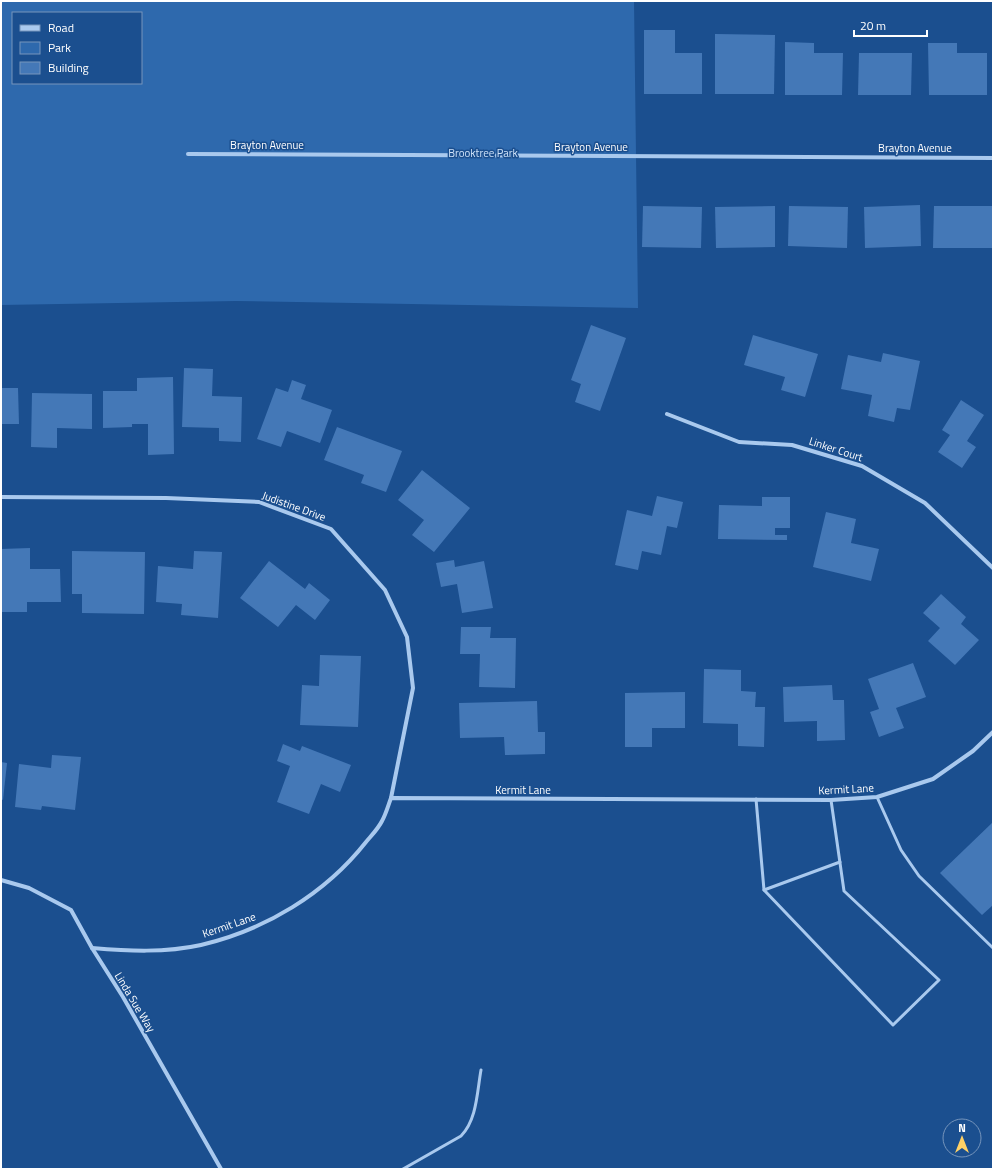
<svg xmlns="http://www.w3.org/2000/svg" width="994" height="1170" viewBox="0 0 994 1170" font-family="'Titillium Web',sans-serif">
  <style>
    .green { fill: #2e69ad; fill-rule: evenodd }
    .building { fill: #4478b7 }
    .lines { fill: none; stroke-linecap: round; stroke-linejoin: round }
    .lane { stroke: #a9c9ee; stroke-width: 3 }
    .street { stroke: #a9c9ee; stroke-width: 4 }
    .labels { text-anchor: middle; stroke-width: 3; stroke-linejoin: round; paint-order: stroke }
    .street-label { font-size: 11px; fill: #fff; stroke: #1b4f8f }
    .park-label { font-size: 11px; fill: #cfe3fa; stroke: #1b4f8f }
  </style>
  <rect width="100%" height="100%" fill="#1b4f8f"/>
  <path class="green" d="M 1,1 L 634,1 L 638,308 L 236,301 L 1,305 ZM 13,13 L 141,13 L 141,83 L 13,83 Z"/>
  <g class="building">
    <path d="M 644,30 L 675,30 L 675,53 L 702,53 L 702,94 L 644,94 Z"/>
    <path d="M 715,34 L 775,35 L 774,94 L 715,94 Z"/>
    <path d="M 785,42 L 814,43 L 814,53 L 843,53 L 842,95 L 785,95 Z"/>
    <path d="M 928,43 L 957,43 L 957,53 L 987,53 L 987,95 L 929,95 Z"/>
    <path d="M 859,53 L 912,53 L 911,95 L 858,95 Z"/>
    <path d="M 920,205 L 921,246 L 865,248 L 864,207 Z"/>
    <path d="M 643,206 L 702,207 L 701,248 L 642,247 Z"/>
    <path d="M 775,206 L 775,247 L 716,248 L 715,207 Z"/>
    <path d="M 789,206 L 848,207 L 847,248 L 788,246 Z"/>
    <path d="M 934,206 L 993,206 L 993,248 L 933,248 Z"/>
    <path d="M 591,325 L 626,338 L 600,411 L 575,402 L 581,384 L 571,380 Z"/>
    <path d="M 753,335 L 818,354 L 805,397 L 781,390 L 785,377 L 744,365 Z"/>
    <path d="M 883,353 L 920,361 L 910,410 L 897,408 L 894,422 L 868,416 L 872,395 L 841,389 L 848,355 L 881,362 Z"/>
    <path d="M 184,368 L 213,369 L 212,396 L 242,397 L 241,442 L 219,441 L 219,428 L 182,427 Z"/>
    <path d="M 173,377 L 174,454 L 148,455 L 148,424 L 132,424 L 132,427 L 103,428 L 103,391 L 137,391 L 137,378 Z"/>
    <path d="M 292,380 L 306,385 L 301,399 L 332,410 L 320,443 L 287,431 L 281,447 L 257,439 L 276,388 L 288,392 Z"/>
    <path d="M 1,388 L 18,388 L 19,424 L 1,424 Z"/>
    <path d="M 32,393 L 92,394 L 92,429 L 57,428 L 57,448 L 31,447 Z"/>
    <path d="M 961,400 L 984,415 L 967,441 L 976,447 L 962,468 L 938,452 L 950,435 L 942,430 Z"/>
    <path d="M 337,427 L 402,451 L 386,492 L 361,483 L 364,475 L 324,460 Z"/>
    <path d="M 422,470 L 470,508 L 434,552 L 412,535 L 424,520 L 398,500 Z"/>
    <path d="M 657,496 L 683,502 L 677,528 L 667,526 L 661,555 L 642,551 L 638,570 L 615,565 L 627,510 L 652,516 Z"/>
    <path d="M 762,497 L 790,497 L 790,528 L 775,528 L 775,535 L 787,535 L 787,540 L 718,539 L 719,505 L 762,506 Z"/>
    <path d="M 826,512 L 856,519 L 851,543 L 879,549 L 871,581 L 813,567 Z"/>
    <path d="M 30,548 L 30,569 L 60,569 L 61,602 L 27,602 L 27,612 L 1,612 L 1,549 Z"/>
    <path d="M 72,551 L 145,552 L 144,614 L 82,613 L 82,594 L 72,594 Z"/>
    <path d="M 194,551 L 222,552 L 218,618 L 181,615 L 182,604 L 156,602 L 158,566 L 193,569 Z"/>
    <path d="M 454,560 L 455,567 L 484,561 L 493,608 L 462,613 L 457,584 L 441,587 L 436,563 Z"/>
    <path d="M 269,561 L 305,589 L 309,583 L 330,600 L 315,620 L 296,605 L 278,627 L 240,598 Z"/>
    <path d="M 941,594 L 966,617 L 961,624 L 979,640 L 955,665 L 928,641 L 940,628 L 923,613 Z"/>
    <path d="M 461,627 L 491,627 L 490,638 L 516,638 L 515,688 L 479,687 L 480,654 L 460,654 Z"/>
    <path d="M 320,655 L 361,656 L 358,727 L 300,725 L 302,685 L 319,686 Z"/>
    <path d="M 913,663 L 926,697 L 896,708 L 904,728 L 879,737 L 870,712 L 879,709 L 868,679 Z"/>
    <path d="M 704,669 L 741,670 L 741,691 L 756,692 L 755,707 L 765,707 L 764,747 L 738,746 L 738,724 L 703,723 Z"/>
    <path d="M 832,685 L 833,700 L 844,700 L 845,740 L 817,741 L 817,721 L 784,722 L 783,687 Z"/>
    <path d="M 685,692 L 685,728 L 652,728 L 652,747 L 625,747 L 625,693 Z"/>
    <path d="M 537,701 L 538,732 L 545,732 L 545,754 L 505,755 L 504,737 L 460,738 L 459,703 Z"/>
    <path d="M 283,744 L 300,751 L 302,746 L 351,765 L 340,792 L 321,784 L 309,814 L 277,802 L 290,766 L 277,761 Z"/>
    <path d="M 52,755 L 81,757 L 75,810 L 42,806 L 41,810 L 15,807 L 19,764 L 51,768 Z"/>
    <path d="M 1,762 L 7,763 L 3,800 L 1,799 Z"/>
    <path d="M 993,822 L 993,905 L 982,915 L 940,873 Z"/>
  </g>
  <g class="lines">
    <g class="lane">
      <path d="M 877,797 L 901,850 L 919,876 L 993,948"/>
      <path d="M 756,799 L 764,890 L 893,1025 L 939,980 L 844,891 L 831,800"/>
      <path d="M 764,890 L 840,862"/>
      <path d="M 403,1169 L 461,1136 C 477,1120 477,1092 481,1070"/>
    </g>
    <g class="street">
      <path d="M 188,154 L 993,158"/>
      <path d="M 667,414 L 739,442 L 792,445 L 862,466 L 925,503 L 993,568"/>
      <path d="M 1,497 L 166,498 L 259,502 L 331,529 L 385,590 L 407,637 L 413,688 L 391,798"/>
      <path d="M 1,880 L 29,888 L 71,910 L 92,948 L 123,997 L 221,1169"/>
      <path d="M 92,948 C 128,951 165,953 201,945 C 265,930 325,894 366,842 C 371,836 378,829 382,821 C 386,814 388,806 391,798 L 831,800 L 877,797 L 933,779 L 973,751 L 993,732"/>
    </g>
  </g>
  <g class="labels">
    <g class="street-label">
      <text x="267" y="149">Brayton Avenue</text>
      <text x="591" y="151">Brayton Avenue</text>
      <text x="915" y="152">Brayton Avenue</text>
      <text transform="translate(836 449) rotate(18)" y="4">Linker Court</text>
      <text transform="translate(294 506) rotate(20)" y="4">Judistine Drive</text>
      <text transform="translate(846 789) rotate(-3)" y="4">Kermit Lane</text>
      <text x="523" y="794">Kermit Lane</text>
      <text transform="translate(229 925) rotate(-19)" y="4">Kermit Lane</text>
      <text transform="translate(135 1002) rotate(59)" y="4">Linda Sue Way</text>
    </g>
    <g class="park-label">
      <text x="483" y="157">Brooktree Park</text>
    </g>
  </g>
  <rect width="994" height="1170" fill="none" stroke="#ffffff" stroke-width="4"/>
  <rect x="12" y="12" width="130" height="72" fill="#1b4f8f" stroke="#7695bc"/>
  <rect x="20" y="25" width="20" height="6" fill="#a9c9ee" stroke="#7695bc"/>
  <text x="48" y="32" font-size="12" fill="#ffffff">Road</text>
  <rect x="20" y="42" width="20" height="12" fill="#2e69ad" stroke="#7695bc"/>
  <text x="48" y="52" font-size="12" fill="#ffffff">Park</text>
  <rect x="20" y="62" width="20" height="12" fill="#4478b7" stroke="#7695bc"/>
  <text x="48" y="72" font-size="12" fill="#ffffff">Building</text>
  <g transform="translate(962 1138)"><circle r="19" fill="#1b4f8f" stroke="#7695bc"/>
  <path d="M0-3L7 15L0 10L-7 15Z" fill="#ffd166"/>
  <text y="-6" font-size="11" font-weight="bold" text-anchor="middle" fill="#ffffff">N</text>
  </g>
  <path d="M854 30v6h73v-6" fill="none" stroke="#ffffff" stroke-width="2"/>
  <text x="860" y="30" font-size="12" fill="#ffffff" stroke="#1b4f8f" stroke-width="3" paint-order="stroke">20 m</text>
</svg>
